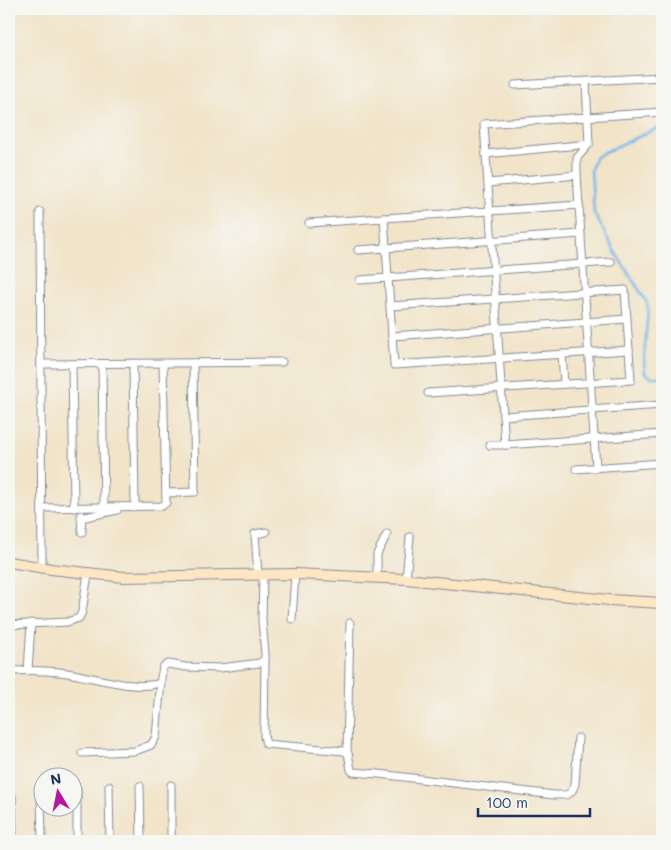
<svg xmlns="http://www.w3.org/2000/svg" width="671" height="850" viewBox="0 0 671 850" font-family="Mali,sans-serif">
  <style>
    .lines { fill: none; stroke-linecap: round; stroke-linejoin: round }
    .stream { stroke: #72b6e8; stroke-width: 2.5 }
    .street-casing { stroke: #868a94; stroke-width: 9 }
    .secondary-casing { stroke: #868a94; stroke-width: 12 }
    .street { stroke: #fff; stroke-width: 7 }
    .secondary { stroke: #fce6c4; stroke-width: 10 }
  </style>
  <rect width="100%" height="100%" fill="#f6f6f2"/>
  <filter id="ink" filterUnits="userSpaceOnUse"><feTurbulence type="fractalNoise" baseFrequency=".02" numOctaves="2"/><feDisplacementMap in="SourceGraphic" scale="10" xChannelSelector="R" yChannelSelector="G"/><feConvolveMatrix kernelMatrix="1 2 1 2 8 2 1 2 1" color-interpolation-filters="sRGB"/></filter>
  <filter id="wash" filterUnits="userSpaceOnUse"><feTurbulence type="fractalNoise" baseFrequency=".0096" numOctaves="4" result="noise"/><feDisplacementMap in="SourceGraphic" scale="20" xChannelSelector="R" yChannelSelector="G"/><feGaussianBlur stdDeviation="1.12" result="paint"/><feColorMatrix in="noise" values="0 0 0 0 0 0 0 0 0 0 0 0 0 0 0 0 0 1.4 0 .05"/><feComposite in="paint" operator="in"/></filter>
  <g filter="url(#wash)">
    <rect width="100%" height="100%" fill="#f1e4c9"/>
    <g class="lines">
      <path class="stream" d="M 662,126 L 603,153 L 595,158 L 591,170 L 594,213 L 615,252 L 646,301 L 648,308 L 644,359 L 645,373 L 651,377 L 662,377"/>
    </g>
  </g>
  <g filter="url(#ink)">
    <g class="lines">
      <g class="street-casing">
        <g id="street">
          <path d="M 586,82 L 589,144 L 577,158 L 577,175 L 596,468"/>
          <path d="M 515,85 L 662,77"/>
          <path d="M 662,112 L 484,124 L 505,445 L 662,434"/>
          <path d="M 486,154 L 589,144"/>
          <path d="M 488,183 L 577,175"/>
          <path d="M 40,212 L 42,568"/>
          <path d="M 384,218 L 394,365 L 629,350"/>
          <path d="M 309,223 L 579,205"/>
          <path d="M 358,250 L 581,234"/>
          <path d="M 360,280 L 611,262"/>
          <path d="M 390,306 L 625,290 L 631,380 L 428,393"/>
          <path d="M 392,336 L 627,319"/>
          <path d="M 562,354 L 564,384"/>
          <path d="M 41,364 L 282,362"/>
          <path d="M 72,364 L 74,508"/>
          <path d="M 102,364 L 104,507"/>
          <path d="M 503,416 L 662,405"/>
          <path d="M 490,445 L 505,445"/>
          <path d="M 576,469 L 662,463"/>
          <path d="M 166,493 L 195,492 L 193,363"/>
          <path d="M 133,507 L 135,506 L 133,363"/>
          <path d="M 42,508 L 162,506 L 166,503 L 163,363"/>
          <path d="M 81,515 L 82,532"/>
          <path d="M 81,518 L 117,510"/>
          <path d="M 258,575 L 255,534 L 266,532"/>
          <path d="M 377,578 L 377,554 L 387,534"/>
          <path d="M 406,579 L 410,537"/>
          <path d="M 292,619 L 295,574"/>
          <path d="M 9,625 L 67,622 L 79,618 L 82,612 L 88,574"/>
          <path d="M 265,659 L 264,736 L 266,744 L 344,751 L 348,753 L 351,770 L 353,772 L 379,774 L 554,795 C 566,795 571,797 575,784 L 578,738"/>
          <path d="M 9,671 C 28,670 48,670 67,673 C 94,677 134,691 160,683 L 163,667 L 168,664 L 186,667 L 220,668 L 260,663 L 265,659 L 265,654 L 262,620 L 263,575"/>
          <path d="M 28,671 L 31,623"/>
          <path d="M 347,752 L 350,623"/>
          <path d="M 82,753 L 135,751 L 151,745 L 156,737 L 161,681"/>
          <path d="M 171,785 L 171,841"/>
          <path d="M 109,786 L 110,841"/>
          <path d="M 140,786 L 141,841"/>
          <path d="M 41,794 L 42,841"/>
          <path d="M 12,796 L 13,841"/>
          <path d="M 77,841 L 77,790"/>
        </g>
      </g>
      <g class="secondary-casing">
        <path id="secondary" d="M 9,562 L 51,569 L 124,577 L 295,574 L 339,576 L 406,579 L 609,600 L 662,603"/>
      </g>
      <use href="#street" class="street"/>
      <use href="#secondary" class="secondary"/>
    </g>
  </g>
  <rect width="671" height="850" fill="none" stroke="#f6f6f2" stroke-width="30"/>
  <g transform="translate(58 792) rotate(350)"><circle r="24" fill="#f6f6f2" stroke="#9ea6b7"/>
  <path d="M0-4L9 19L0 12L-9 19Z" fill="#b5179e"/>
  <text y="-8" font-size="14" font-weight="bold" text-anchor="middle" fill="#1b2f5e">N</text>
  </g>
  <path d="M478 808v8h112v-8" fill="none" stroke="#1b2f5e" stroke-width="2.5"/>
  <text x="486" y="808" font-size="15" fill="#1b2f5e" stroke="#f6f6f2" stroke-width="4" paint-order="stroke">100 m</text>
</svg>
